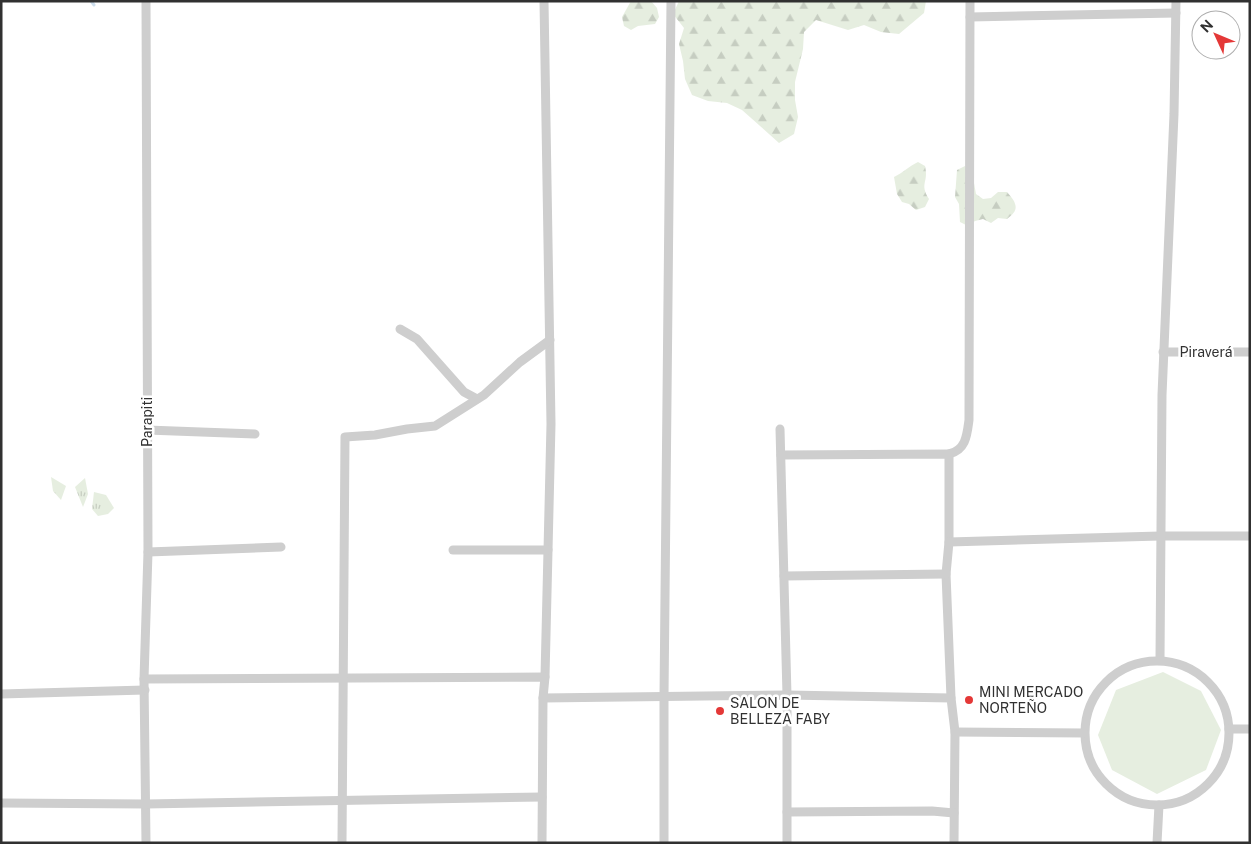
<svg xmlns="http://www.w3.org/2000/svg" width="1251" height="844" viewBox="0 0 1251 844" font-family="'Public Sans',sans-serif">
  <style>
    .grass { fill: url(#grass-tufts) }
    .forest { fill: url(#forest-firs) }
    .park { fill: #e6eee0 }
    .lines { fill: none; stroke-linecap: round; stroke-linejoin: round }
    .stream { stroke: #cddeed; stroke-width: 3 }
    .minor { stroke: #cecece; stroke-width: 9 }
    .poi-dot { fill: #e43837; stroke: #fff; stroke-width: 2 }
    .labels { text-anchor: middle; stroke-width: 5; stroke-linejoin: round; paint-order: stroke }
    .street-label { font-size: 14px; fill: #313131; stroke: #fff }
    .poi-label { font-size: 14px; fill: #313131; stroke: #fff; text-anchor: start }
  </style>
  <defs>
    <pattern id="grass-tufts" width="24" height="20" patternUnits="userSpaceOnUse" patternTransform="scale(1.25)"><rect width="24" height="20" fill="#e6eee0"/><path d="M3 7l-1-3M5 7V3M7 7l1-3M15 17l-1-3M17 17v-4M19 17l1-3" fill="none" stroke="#c6cdc1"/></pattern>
    <pattern id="forest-firs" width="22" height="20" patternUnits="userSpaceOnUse" patternTransform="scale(1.25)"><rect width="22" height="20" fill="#e6eee0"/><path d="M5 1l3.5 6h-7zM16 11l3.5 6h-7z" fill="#c6cdc1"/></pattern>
  </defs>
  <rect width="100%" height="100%" fill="#fff"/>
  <g class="grass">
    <path d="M 51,477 L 66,486 L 61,500 L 53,491 Z"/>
    <path d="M 85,478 L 88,494 L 83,507 L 75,487 Z"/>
    <path d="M 94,492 L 106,495 L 114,508 L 108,514 L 98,516 L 92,509 Z"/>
  </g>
  <g class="forest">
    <path d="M 631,1 L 651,1 L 657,8 L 659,17 L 655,24 L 638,26 L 631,30 L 624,26 L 622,17 Z"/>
    <path d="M 679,1 L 926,1 L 924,13 L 899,34 L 881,32 L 864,25 L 848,30 L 816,20 L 804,32 L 803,49 L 795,82 L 795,100 L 798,117 L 794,134 L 779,143 L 742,110 L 727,103 L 708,101 L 692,95 L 685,79 L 683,61 L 679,44 L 684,28 L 673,14 Z"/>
    <path d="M 918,162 L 925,166 C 929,183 919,183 929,199 L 925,207 L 916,210 L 909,204 L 902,202 L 897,194 L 894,177 C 903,173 909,166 918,162 Z"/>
    <path d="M 965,166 L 972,172 L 976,194 L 983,199 L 991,198 L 998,192 L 1007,192 C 1017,203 1020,210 1007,219 L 998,218 L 991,223 L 983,219 L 975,221 L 968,226 L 960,222 L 959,204 L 955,197 L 957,170 Z"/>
  </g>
  <path class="park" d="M 1163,672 L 1201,691 L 1221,730 L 1206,770 L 1157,794 L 1112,770 L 1098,735 L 1116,690 Z"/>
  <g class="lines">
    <path class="stream" d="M 91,1 L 94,5"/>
    <g class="minor">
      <path d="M 146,1 L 148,552 L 144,679 L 146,843"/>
      <path d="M 544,1 L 551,424 L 545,677"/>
      <path d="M 970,17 L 1176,13"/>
      <path d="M 400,329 L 417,339 L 464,392 L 477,399"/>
      <path d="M 1163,352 L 1250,352"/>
      <path d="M 780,429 L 787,695 L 787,843"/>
      <path d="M 147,430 L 255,434"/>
      <path d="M 949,454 C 966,450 967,435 969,420 L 970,1"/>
      <path d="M 781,455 L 949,454 L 949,542 L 946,574 L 951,698"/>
      <path d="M 949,542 L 1160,536 L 1250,536"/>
      <path d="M 453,550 L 548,550"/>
      <path d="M 148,552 L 281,547"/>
      <path d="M 784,576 L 946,574"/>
      <path d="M 1160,660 L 1162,395 L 1174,114 L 1176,1"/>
      <circle cx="1157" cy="733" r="72"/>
      <path d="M 144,679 L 545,677 L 543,698 L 787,695 L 951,698 L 955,732 L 954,843"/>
      <path d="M 1,694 L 145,690"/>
      <path d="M 1229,729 L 1250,729"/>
      <path d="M 955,732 L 1084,733"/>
      <path d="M 1,803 L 146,804 L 542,797"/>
      <path d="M 787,812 L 932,811 L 954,813"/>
      <path d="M 342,843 L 345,437 L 375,435 L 407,429 L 435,426 L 484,395 L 520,362 L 550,340"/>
      <path d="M 542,843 L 543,698"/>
      <path d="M 664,843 L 664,696 L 671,1"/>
      <path d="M 1157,843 L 1159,805"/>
    </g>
  </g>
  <g class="poi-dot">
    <circle cx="969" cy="700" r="5"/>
    <circle cx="720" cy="711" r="5"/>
  </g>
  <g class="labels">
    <g class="street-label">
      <text x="1206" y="357">Piraverá</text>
      <text transform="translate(147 422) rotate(-90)" y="5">Parapiti</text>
    </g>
    <g class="poi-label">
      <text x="979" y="697">MINI MERCADO<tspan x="979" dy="16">NORTEÑO</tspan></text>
      <text x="730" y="708">SALON DE<tspan x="730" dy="16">BELLEZA FABY</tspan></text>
    </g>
  </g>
  <rect width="1251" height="844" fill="none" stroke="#313131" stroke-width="5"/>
  <g transform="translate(1216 35) rotate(314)"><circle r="24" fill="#ffffff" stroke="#adadad"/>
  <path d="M0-4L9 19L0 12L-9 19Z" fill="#e43837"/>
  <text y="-8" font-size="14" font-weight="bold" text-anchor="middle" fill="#313131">N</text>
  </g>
</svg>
